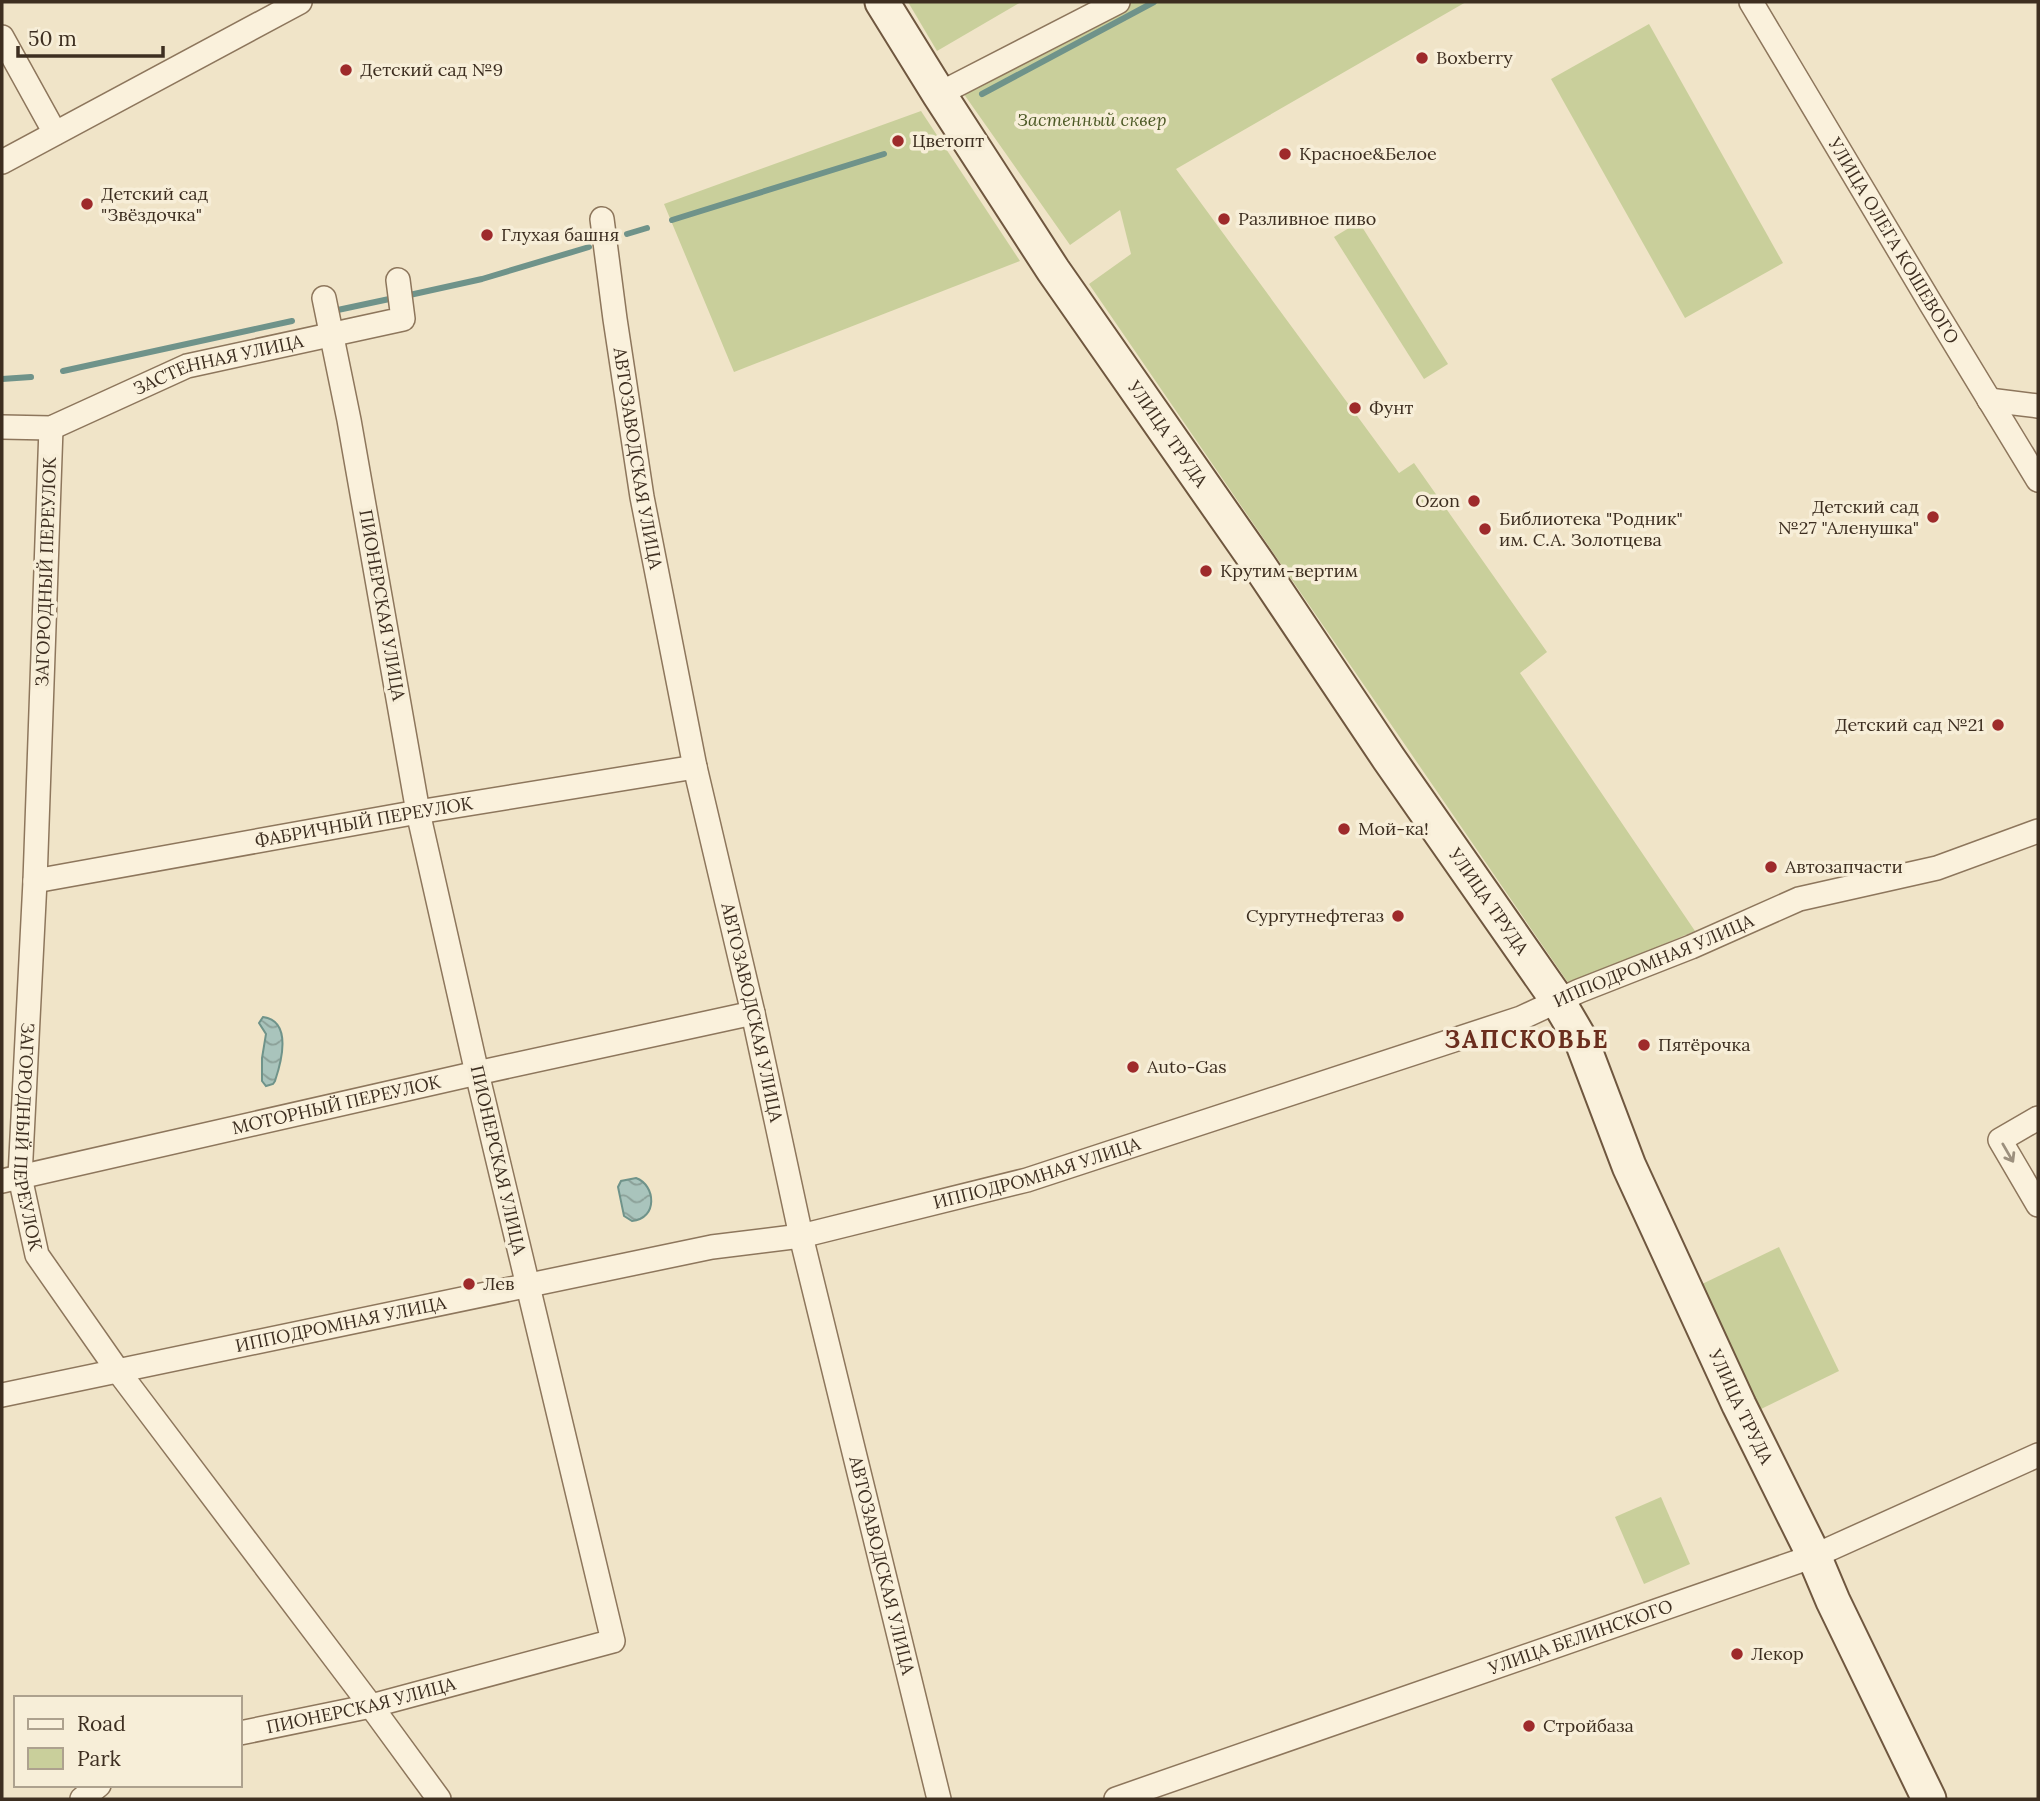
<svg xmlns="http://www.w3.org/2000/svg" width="2040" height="1801" viewBox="0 0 2040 1801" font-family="Lora,serif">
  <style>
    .green { fill: #c9cf9b }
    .water { fill: url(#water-waves); stroke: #6f938a; stroke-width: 2 }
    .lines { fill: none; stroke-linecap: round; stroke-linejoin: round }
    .stream { stroke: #6f938a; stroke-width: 6 }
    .street-casing { stroke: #8d765c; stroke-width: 26 }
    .secondary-casing { stroke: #6f573f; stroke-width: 37 }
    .street { stroke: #faf1dc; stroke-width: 23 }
    .secondary { stroke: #faf1dc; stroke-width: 33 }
    .oneway { stroke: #9c907e }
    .poi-dot { fill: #9e2a2b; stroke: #f7eed8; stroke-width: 2.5 }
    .labels { text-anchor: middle; stroke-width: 7; stroke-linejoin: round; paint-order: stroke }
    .poi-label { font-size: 18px; fill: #3d2e20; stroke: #f7eed8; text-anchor: start }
    .park-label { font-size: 18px; font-style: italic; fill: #4d5a26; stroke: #f7eed8 }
    .street-label { font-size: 18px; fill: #3d2e20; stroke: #f7eed8 }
    .district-label { font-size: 24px; font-weight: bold; letter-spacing: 2px; fill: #6b2e1e; stroke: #f7eed8 }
  </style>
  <defs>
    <pattern id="water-waves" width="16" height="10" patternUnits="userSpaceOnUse" patternTransform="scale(1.75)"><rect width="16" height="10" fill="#a9c4bc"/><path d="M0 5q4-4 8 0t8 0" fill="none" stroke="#8ba098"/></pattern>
  </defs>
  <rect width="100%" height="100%" fill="#f0e4c8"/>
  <g class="green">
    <path d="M 908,2 L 1021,2 L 937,51 Z"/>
    <path d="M 1127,2 L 1466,2 L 1176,169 L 1399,473 L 1414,463 L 1547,652 L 1520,673 L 1695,931 L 1569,984 L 1089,284 L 1131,254 L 1120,210 L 1070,245 L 961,90 Z"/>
    <path d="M 1649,24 L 1783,263 L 1685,318 L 1551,79 Z"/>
    <path d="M 921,111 L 1020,261 L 734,372 L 664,204 Z"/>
    <path d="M 1359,222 L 1448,364 L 1424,379 L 1334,237 Z"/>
    <path d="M 1779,1247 L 1839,1371 L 1759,1410 L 1700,1285 Z"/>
    <path d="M 1661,1497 L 1690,1564 L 1644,1584 L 1615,1517 Z"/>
  </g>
  <g class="water">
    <path d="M 263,1017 C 293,1021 281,1063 275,1081 L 273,1084 L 266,1086 L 262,1081 L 262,1058 L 266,1034 L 259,1023 Z"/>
    <path d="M 636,1178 C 656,1185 658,1219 632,1221 L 624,1216 L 618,1187 L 621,1181 Z"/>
  </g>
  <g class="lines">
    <g class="stream">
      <path d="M 982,94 L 1154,2"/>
      <path d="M 672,220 L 884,154"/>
      <path d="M 627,234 L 647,228"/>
      <path d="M 405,296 L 482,279 L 589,247"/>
      <path d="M 333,311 L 394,298"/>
      <path d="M 63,371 L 292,321"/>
      <path d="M 2,379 L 31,377"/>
    </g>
    <g class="street-casing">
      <g id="street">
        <path id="s1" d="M 1751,2 L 1931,304 L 2038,480"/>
        <path d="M 2,37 L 55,133"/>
        <path d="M 939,94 L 1118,2"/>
        <path d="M 2,162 L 300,2"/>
        <path id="s2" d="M 602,219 L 615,319 L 642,497 L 695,767 L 753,1013 L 801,1236 L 939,1799"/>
        <path d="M 1989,400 L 2038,406"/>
        <path id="s3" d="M 2,427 L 51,428 L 187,366 L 403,319 L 398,280"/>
        <path id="s4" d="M 51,428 L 35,881 L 20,1177 L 37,1255 L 118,1371 L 371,1706 L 439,1799"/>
        <path id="s5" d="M 35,881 L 418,812 L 695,767"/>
        <path d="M 2038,1118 L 2000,1140 L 2038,1205"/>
        <path id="s6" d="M 2,1181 L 477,1073 L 753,1013"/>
        <path id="s7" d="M 2,1395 L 712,1247 L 801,1236 L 1027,1180 L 1521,1018 L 1579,991 L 1691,947 L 1799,899 L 1937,868 L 2038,831"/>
        <path id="s8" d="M 240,1733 L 371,1706 L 613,1641 L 477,1073 L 418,812 L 349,420 L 324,298"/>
        <path d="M 82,1799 L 99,1785"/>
        <path id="s9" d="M 1116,1799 L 1814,1556 L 2038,1455"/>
      </g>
    </g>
    <g class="secondary-casing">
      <g id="secondary">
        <path id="s10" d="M 882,2 L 939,94 L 1053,270 L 1259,565 L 1389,759 L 1558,1001 L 1582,1042 L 1629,1166 L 1739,1405 L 1814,1556 L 1833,1601 L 1929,1799"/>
      </g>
    </g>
    <use href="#street" class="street"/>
    <use href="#secondary" class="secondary"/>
  </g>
  <defs><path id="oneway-shaft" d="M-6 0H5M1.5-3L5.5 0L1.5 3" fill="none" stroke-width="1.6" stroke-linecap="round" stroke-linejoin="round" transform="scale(1.75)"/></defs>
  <use class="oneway" href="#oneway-shaft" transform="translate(2008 1153) rotate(60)"/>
  <g class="poi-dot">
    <circle cx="1422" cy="58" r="7"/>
    <circle cx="346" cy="70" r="7"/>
    <circle cx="898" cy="141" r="7"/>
    <circle cx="1285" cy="154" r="7"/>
    <circle cx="87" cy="204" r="7"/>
    <circle cx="1224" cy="219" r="7"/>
    <circle cx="487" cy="235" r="7"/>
    <circle cx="1355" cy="408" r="7"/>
    <circle cx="1474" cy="501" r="7"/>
    <circle cx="1933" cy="517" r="7"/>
    <circle cx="1485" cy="529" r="7"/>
    <circle cx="1206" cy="571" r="7"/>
    <circle cx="1998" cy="725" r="7"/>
    <circle cx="1344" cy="829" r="7"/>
    <circle cx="1771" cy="867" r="7"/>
    <circle cx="1398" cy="916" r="7"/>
    <circle cx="1644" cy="1045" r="7"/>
    <circle cx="1133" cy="1067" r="7"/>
    <circle cx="469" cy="1284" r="7"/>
    <circle cx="1737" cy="1654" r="7"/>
    <circle cx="1529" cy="1726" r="7"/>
  </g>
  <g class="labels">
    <g class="poi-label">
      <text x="1436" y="64">Boxberry</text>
      <text x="360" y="76">Детский сад №9</text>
      <text x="912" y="147">Цветопт</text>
      <text x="1299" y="160">Красное&amp;Белое</text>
      <text x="101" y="200">Детский сад<tspan x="101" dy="21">"Звёздочка"</tspan></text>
      <text x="1238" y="225">Разливное пиво</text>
      <text x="501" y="241">Глухая башня</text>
      <text x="1369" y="414">Фунт</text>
      <text x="1460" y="507" text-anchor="end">Ozon</text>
      <text x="1919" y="513" text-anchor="end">Детский сад<tspan x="1919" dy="21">№27 "Аленушка"</tspan></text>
      <text x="1499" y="525">Библиотека "Родник"<tspan x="1499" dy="21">им. С.А. Золотцева</tspan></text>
      <text x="1220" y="577">Крутим-вертим</text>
      <text x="1984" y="731" text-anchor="end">Детский сад №21</text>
      <text x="1358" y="835">Мой-ка!</text>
      <text x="1785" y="873">Автозапчасти</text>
      <text x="1384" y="922" text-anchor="end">Сургутнефтегаз</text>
      <text x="1658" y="1051">Пятёрочка</text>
      <text x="1147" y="1073">Auto-Gas</text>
      <text x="483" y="1290">Лев</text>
      <text x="1751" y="1660">Лекор</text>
      <text x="1543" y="1732">Стройбаза</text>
    </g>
    <g class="park-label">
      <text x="1092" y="126">Застенный сквер</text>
    </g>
    <g class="street-label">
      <text dy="6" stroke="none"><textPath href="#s1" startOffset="278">УЛИЦА ОЛЕГА КОШЕВОГО</textPath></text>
      <text dy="6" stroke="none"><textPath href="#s3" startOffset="229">ЗАСТЕННАЯ УЛИЦА</textPath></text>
      <text dy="6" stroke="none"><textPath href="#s10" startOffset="518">УЛИЦА ТРУДА</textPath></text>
      <text dy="6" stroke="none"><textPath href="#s2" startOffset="242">АВТОЗАВОДСКАЯ УЛИЦА</textPath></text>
      <text transform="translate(46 572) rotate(-88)" y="6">ЗАГОРОДНЫЙ ПЕРЕУЛОК</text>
      <text transform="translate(382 605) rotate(80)" y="6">ПИОНЕРСКАЯ УЛИЦА</text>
      <text dy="6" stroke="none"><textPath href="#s5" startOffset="334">ФАБРИЧНЫЙ ПЕРЕУЛОК</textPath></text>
      <text dy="6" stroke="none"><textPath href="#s10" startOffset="1085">УЛИЦА ТРУДА</textPath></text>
      <text dy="6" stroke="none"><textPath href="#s7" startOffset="1712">ИППОДРОМНАЯ УЛИЦА</textPath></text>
      <text dy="6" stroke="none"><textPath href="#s2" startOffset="808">АВТОЗАВОДСКАЯ УЛИЦА</textPath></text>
      <text dy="6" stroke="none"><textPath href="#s6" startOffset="343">МОТОРНЫЙ ПЕРЕУЛОК</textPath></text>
      <text dy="6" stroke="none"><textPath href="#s4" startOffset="710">ЗАГОРОДНЫЙ ПЕРЕУЛОК</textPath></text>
      <text transform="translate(498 1160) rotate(77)" y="6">ПИОНЕРСКАЯ УЛИЦА</text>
      <text dy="6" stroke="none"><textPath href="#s7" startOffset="1059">ИППОДРОМНАЯ УЛИЦА</textPath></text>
      <text dy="6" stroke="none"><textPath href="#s7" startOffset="346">ИППОДРОМНАЯ УЛИЦА</textPath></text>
      <text dy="6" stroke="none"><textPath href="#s10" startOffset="1652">УЛИЦА ТРУДА</textPath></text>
      <text dy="6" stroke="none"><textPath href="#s2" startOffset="1376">АВТОЗАВОДСКАЯ УЛИЦА</textPath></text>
      <text dy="6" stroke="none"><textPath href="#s9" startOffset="492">УЛИЦА БЕЛИНСКОГО</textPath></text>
      <text dy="6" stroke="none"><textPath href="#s8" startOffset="124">ПИОНЕРСКАЯ УЛИЦА</textPath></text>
    </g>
    <g class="district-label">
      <text x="1527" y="1048">ЗАПСКОВЬЕ</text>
    </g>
  </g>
  <rect width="2040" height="1801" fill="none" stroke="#3d2e20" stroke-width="7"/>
  <rect x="14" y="1696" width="228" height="91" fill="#f7eed8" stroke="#ada18e" stroke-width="2"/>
  <rect x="28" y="1719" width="35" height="10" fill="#faf1dc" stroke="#ada18e" stroke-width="2"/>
  <text x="77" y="1731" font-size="21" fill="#3d2e20">Road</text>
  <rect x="28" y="1748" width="35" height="21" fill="#c9cf9b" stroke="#ada18e" stroke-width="2"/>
  <text x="77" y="1766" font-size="21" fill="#3d2e20">Park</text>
  <path d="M18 46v10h145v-10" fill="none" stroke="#3d2e20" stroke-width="3.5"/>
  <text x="28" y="46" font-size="21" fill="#3d2e20" stroke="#f7eed8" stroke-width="5" paint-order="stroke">50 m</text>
</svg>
